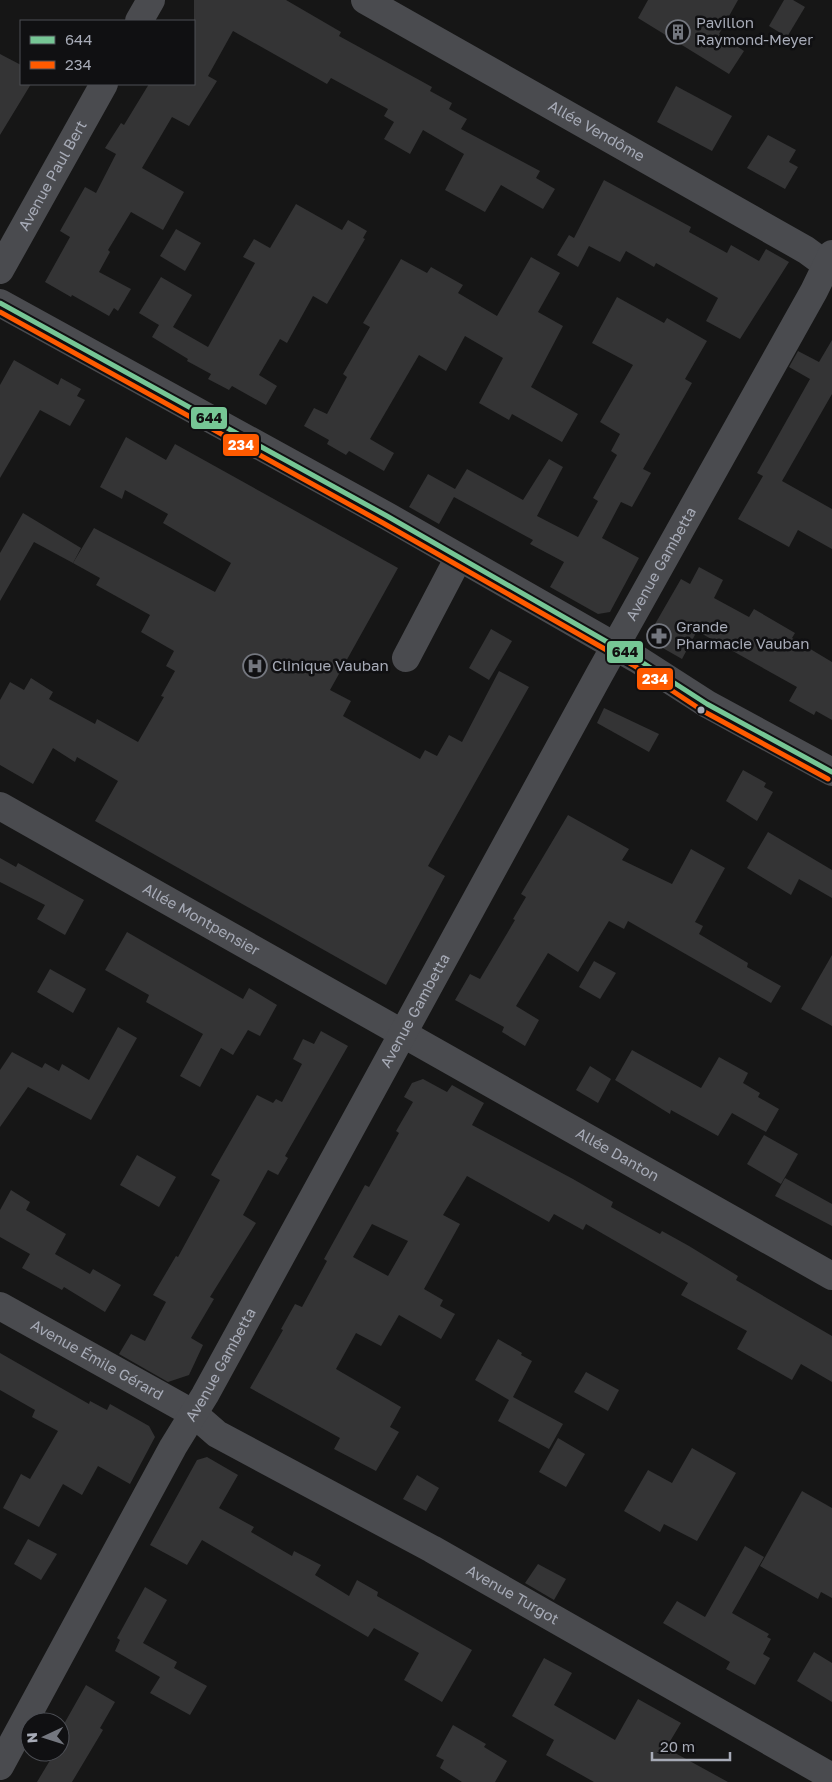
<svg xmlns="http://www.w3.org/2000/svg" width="832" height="1782" viewBox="0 0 832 1782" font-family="'Golos Text',sans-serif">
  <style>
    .building { fill: #343435; fill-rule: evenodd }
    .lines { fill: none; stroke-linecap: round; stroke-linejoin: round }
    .minor { stroke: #4a4b4f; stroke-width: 28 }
    .bus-1-casing { stroke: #101012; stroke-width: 9 }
    .bus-2-casing { stroke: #101012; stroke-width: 9 }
    .bus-1 { stroke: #76c695; stroke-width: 5 }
    .bus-2 { stroke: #ff5a00; stroke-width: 5 }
    .bus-dot { fill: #a7abb7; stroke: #101012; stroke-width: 2 }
    .labels { text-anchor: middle; stroke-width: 5; stroke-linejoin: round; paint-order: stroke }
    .poi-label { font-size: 15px; fill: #a7abb7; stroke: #101012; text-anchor: start }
    .street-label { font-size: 15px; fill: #a7abb7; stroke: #101012 }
    .line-badge { stroke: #101012; stroke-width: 2 }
    .badge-label { font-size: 14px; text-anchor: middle; font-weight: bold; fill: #fff }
    .pale-badge-label { font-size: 14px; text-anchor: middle; font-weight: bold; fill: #111 }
  </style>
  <rect width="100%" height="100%" fill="#161616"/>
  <g class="building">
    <path d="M 194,0 L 286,0 L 341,32 L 339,36 L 432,87 L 430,91 L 452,103 L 449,109 L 467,119 L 461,129 L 540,171 L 536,178 L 555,189 L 543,209 L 501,185 L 485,212 L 445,190 L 464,154 L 423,130 L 410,154 L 384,139 L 394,122 L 384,116 L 388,109 L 331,78 L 327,84 L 233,31 L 208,76 L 217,81 L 189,126 L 172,117 L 142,168 L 184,192 L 163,230 L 131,212 L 108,250 L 110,252 L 99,272 L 131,289 L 118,311 L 114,308 L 109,316 L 72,295 L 71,297 L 45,282 L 70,237 L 60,231 L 85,187 L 96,193 L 116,154 L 105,148 L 121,123 L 124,125 L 149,84 L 194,84 Z"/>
    <path d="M 648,0 L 738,0 L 719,34 L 744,51 L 729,74 L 638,18 Z"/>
    <path d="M 784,0 L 793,0 L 805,7 L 787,37 L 769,26 Z"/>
    <path d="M 0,54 L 21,65 L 21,84 L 31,84 L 0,135 Z"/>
    <path d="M 676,86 L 732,116 L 712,151 L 657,122 Z"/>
    <path d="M 768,135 L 796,150 L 789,162 L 798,167 L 785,189 L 747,168 Z"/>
    <path d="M 604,180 L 691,227 L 689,232 L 727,253 L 731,245 L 759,261 L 766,249 L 789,262 L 740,339 L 706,321 L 718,298 L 656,263 L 654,267 L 626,251 L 620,262 L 589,246 L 578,267 L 557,255 L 569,235 L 574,238 Z"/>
    <path d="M 296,204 L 342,230 L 348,220 L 367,231 L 363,238 L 365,239 L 327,304 L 313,296 L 287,343 L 280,339 L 259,375 L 277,386 L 266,405 L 232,386 L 229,390 L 208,379 L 211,374 L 187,361 L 188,359 L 152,337 L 159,325 L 139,313 L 161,277 L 192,295 L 173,327 L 208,347 L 255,263 L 243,257 L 254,239 L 270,248 Z"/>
    <path d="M 176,229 L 201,243 L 185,271 L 160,256 Z"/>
    <path d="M 531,257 L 560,273 L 538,312 L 563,326 L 531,387 L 578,414 L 562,442 L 512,414 L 509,420 L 479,403 L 503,358 L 465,336 L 446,371 L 419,355 L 370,439 L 394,453 L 384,471 L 349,451 L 346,455 L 327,444 L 329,440 L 304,426 L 314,408 L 327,414 L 347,377 L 343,374 L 370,327 L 363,323 L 401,259 L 427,273 L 431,267 L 463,285 L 458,293 L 497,316 Z"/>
    <path d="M 617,297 L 664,323 L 667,318 L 707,341 L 685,379 L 692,383 L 643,469 L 651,473 L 632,507 L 621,502 L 602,538 L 639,558 L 610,612 L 598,614 L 550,587 L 564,562 L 530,544 L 533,540 L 454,497 L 439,524 L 409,507 L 428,474 L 455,489 L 467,469 L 523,500 L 549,459 L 563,467 L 537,516 L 578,537 L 598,501 L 593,498 L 617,455 L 611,451 L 620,434 L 600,422 L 633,365 L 592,343 Z"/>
    <path d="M 832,340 L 832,394 L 782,481 L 832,509 L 832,549 L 798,530 L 789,547 L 738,519 L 763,476 L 757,473 L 810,379 L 789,367 L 798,351 L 819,362 Z"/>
    <path d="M 14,360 L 58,385 L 61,378 L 81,389 L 77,396 L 85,400 L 70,426 L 40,410 L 0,478 L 0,385 Z"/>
    <path d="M 126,437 L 166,460 L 175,444 L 398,568 L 330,690 L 351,701 L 343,716 L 420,759 L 425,750 L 437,756 L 449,735 L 462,742 L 499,671 L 529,687 L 428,866 L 445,876 L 386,985 L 95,821 L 118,781 L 77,757 L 75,762 L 53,748 L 33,784 L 0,765 L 0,700 L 10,682 L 24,690 L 31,678 L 53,692 L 49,699 L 95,724 L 97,719 L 138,742 L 164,697 L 161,696 L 175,671 L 166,666 L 174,651 L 141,632 L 150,615 L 96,585 L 100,578 L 73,563 L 94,528 L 215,592 L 231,563 L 163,523 L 168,514 L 125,490 L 122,499 L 100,487 Z"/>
    <path d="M 23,513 L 81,548 L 73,563 L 34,542 L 0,601 L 0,553 Z"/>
    <path d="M 699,567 L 723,580 L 714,598 L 749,617 L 754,609 L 795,633 L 792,638 L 832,662 L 832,720 L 816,711 L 814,715 L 789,701 L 797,687 L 697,631 L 682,659 L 654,643 L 651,631 L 681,579 L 690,584 Z"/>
    <path d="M 491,629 L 512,641 L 489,680 L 469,668 Z"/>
    <path d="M 604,708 L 659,734 L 649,752 L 597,723 Z"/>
    <path d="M 743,770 L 766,783 L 764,787 L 773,792 L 757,821 L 726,801 Z"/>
    <path d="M 568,815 L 629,849 L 622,860 L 672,884 L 691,849 L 725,868 L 695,922 L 703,926 L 699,934 L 748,963 L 747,967 L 781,986 L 771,1003 L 628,921 L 624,929 L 609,921 L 578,972 L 548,953 L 516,1006 L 539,1020 L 525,1046 L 502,1032 L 504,1027 L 455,1000 L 470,974 L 480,979 L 515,920 L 513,919 L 526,897 L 521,894 Z"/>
    <path d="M 768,832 L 832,870 L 832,898 L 799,879 L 791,895 L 747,868 Z"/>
    <path d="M 0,858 L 16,867 L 18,863 L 84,900 L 65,935 L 37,919 L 45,905 L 0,882 Z"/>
    <path d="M 127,932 L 243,999 L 249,988 L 277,1005 L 260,1036 L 248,1030 L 233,1055 L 221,1048 L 200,1087 L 180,1076 L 203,1034 L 146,1002 L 149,995 L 105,970 Z"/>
    <path d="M 832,955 L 832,1026 L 801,1009 Z"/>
    <path d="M 594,961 L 616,973 L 600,999 L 579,987 Z"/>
    <path d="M 50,969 L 86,989 L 73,1013 L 37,992 Z"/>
    <path d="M 118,1027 L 137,1038 L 91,1120 L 28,1087 L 0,1127 L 0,1070 L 12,1052 L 42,1068 L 45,1063 L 59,1071 L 62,1064 L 89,1080 Z"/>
    <path d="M 321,1031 L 348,1046 L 285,1156 L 288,1158 L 278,1175 L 268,1170 L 243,1215 L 256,1223 L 210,1297 L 214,1299 L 191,1338 L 203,1345 L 189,1375 L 168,1382 L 119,1354 L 131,1334 L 145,1341 L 166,1302 L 153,1295 L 176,1256 L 178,1257 L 220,1180 L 211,1175 L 257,1095 L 273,1103 L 276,1099 L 282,1102 L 302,1064 L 293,1059 L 303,1039 L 314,1044 Z"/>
    <path d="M 632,1050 L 701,1088 L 719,1057 L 748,1073 L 743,1083 L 760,1093 L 758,1097 L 779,1109 L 766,1132 L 732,1113 L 718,1136 L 671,1110 L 670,1114 L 615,1080 Z"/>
    <path d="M 590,1066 L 611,1079 L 598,1103 L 576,1090 Z"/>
    <path d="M 423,1079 L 447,1092 L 452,1085 L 484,1103 L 472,1125 L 573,1179 L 613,1202 L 611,1207 L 660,1234 L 662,1231 L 689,1246 L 738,1276 L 736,1280 L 832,1336 L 832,1382 L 801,1364 L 792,1380 L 737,1349 L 747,1331 L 681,1295 L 688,1283 L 586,1224 L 583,1230 L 554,1214 L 549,1222 L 467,1176 L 443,1215 L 460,1224 L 424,1289 L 443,1300 L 440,1306 L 455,1314 L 441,1339 L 399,1315 L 381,1346 L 356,1333 L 336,1369 L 401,1407 L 390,1427 L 399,1432 L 376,1471 L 334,1449 L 340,1438 L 250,1388 L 283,1330 L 281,1329 L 295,1304 L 302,1307 L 327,1261 L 324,1259 L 365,1185 L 369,1187 L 399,1133 L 396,1131 L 413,1102 L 404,1097 L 412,1083 ZM 372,1224 L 408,1241 L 388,1276 L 353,1257 Z"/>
    <path d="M 764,1135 L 798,1154 L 781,1184 L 747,1164 Z"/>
    <path d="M 137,1155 L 176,1177 L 159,1207 L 120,1185 Z"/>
    <path d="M 785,1178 L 832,1204 L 832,1226 L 775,1196 Z"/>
    <path d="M 11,1190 L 30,1202 L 26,1210 L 66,1234 L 55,1254 L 90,1274 L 93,1269 L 121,1285 L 105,1312 L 64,1287 L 62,1290 L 22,1268 L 30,1254 L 0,1237 L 0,1210 Z"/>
    <path d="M 498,1339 L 522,1353 L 521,1355 L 532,1361 L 513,1397 L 563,1424 L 549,1449 L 498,1421 L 509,1400 L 475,1380 Z"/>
    <path d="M 0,1353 L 89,1404 L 90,1401 L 107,1410 L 110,1404 L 149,1426 L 155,1437 L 130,1484 L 98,1466 L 82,1495 L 63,1484 L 39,1527 L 3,1508 L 21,1474 L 30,1479 L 58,1431 L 32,1417 L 35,1410 L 0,1390 Z"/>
    <path d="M 586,1372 L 619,1390 L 608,1411 L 574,1392 Z"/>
    <path d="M 558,1438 L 585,1454 L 566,1487 L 539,1472 Z"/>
    <path d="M 692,1448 L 736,1473 L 697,1541 L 664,1524 L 660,1532 L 624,1511 L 648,1470 L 672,1483 Z"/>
    <path d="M 207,1457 L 238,1475 L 219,1508 L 254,1527 L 251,1532 L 292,1556 L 294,1551 L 321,1565 L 315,1575 L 349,1596 L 357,1580 L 378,1592 L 377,1596 L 472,1650 L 442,1702 L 404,1680 L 419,1653 L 374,1628 L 368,1637 L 202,1540 L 187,1565 L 150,1545 L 197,1460 Z"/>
    <path d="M 417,1475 L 439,1488 L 426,1511 L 403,1499 Z"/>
    <path d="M 802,1491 L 832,1508 L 832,1598 L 821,1592 L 818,1599 L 760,1566 Z"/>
    <path d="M 28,1539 L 57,1554 L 41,1580 L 14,1564 Z"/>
    <path d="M 745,1546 L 764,1557 L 732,1613 L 769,1634 L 767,1637 L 771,1639 L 763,1654 L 770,1658 L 755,1685 L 726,1669 L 730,1662 L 663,1623 L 677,1601 L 705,1617 Z"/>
    <path d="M 538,1564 L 566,1579 L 554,1600 L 525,1583 Z"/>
    <path d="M 145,1587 L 167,1600 L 143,1643 L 177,1662 L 174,1668 L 207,1686 L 190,1715 L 150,1693 L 160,1677 L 115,1651 L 120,1640 L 117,1638 Z"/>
    <path d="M 814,1652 L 832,1663 L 832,1702 L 797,1681 Z"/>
    <path d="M 544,1658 L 572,1673 L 554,1705 L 615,1740 L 638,1699 L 681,1723 L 666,1748 L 728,1782 L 594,1782 L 546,1755 L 554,1740 L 512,1716 Z"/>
    <path d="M 86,1685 L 115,1702 L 100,1728 L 103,1730 L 72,1782 L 37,1782 L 55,1752 L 60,1752 L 60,1731 Z"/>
    <path d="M 453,1725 L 486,1744 L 484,1747 L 507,1761 L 495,1782 L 462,1782 L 440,1768 L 444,1760 L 436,1756 Z"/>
  </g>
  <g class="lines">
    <g class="minor">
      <path id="s1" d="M 365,0 L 806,250 L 832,269"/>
      <path d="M 139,21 L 151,0"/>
      <path id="s2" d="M 0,270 L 104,84"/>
      <path d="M 0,303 L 387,516 L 637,659 L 707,704 L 832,772"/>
      <path d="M 406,658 L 458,559"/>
      <path id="s3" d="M 0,806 L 832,1276"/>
      <path id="s4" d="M 0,1306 L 194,1414 L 217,1434 L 432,1549 L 832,1777"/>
      <path id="s5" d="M 0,1766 L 173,1447 L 205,1395 L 599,675 L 814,291 L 832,254"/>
    </g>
    <g class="bus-1-casing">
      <path id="bus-1" d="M 0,303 L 387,516 L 637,659 L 707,704 L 832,772"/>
    </g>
    <g class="bus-2-casing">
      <path id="bus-2" d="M 0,312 L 383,523 L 633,665 L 703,711 L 828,779"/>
    </g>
    <use href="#bus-1" class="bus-1"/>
    <use href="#bus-2" class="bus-2"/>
  </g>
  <defs>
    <g id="building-ring" transform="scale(1.25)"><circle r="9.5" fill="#101012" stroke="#74777f" stroke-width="1.5"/><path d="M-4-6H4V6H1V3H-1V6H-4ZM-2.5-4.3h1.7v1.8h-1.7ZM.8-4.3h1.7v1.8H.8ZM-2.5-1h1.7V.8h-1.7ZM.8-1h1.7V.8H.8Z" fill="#74777f"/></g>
    <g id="pharmacy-ring" transform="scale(1.25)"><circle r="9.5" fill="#101012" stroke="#74777f" stroke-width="1.5"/><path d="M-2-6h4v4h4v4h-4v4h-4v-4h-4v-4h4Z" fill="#74777f"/></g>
    <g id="hospital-ring" transform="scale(1.25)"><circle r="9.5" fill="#101012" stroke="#74777f" stroke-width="1.5"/><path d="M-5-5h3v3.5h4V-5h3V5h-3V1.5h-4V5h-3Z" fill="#74777f"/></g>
  </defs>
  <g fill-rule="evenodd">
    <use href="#building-ring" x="678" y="32"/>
    <use href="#pharmacy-ring" x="659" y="636"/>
    <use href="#hospital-ring" x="255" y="666"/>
  </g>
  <circle class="bus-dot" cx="701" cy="710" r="4.5"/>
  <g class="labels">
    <g class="poi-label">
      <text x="696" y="28">Pavillon<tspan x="696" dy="17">Raymond-Meyer</tspan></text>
      <text x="676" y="632">Grande<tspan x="676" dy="17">Pharmacie Vauban</tspan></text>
      <text x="272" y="671">Clinique Vauban</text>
    </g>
    <g class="street-label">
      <text dy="5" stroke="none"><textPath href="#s1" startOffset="266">Allée Vendôme</textPath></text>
      <text dy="5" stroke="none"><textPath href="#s2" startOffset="108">Avenue Paul Bert</textPath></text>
      <text dy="5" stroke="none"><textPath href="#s5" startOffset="1372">Avenue Gambetta</textPath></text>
      <text dy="5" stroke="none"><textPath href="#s3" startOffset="231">Allée Montpensier</textPath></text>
      <text dy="5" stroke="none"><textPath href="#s5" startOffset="862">Avenue Gambetta</textPath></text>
      <text dy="5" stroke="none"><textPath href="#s3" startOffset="709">Allée Danton</textPath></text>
      <text dy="5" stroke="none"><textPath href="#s4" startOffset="111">Avenue Émile Gérard</textPath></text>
      <text dy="5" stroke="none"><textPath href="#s5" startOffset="458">Avenue Gambetta</textPath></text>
      <text dy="5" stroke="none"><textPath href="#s4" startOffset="589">Avenue Turgot</textPath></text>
    </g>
  </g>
  <g class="line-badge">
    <rect x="190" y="406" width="38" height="24" rx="5" fill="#76c695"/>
    <rect x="222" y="433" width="38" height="24" rx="5" fill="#ff5a00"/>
    <rect x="606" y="640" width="38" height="24" rx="5" fill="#76c695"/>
    <rect x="636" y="667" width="38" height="24" rx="5" fill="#ff5a00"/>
  </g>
  <g class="badge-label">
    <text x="241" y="450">234</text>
    <text x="655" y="684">234</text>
  </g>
  <g class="pale-badge-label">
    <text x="209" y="423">644</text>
    <text x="625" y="657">644</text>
  </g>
  <rect x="20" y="20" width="175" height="65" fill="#101012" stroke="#4c4e54"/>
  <rect x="30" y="36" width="25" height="8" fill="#76c695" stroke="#4c4e54"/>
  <text x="65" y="45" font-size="15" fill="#a7abb7">644</text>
  <rect x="30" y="61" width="25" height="8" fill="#ff5a00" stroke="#4c4e54"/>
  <text x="65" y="70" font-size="15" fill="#a7abb7">234</text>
  <g transform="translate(45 1737) rotate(266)"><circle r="24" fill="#101012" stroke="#4c4e54"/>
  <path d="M0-4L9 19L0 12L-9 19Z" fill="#74777f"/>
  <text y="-8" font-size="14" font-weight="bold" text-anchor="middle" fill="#a7abb7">N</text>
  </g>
  <path d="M652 1752v8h78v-8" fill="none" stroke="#a7abb7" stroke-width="2.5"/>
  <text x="660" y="1752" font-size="15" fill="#a7abb7" stroke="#101012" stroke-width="4" paint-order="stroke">20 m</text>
</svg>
